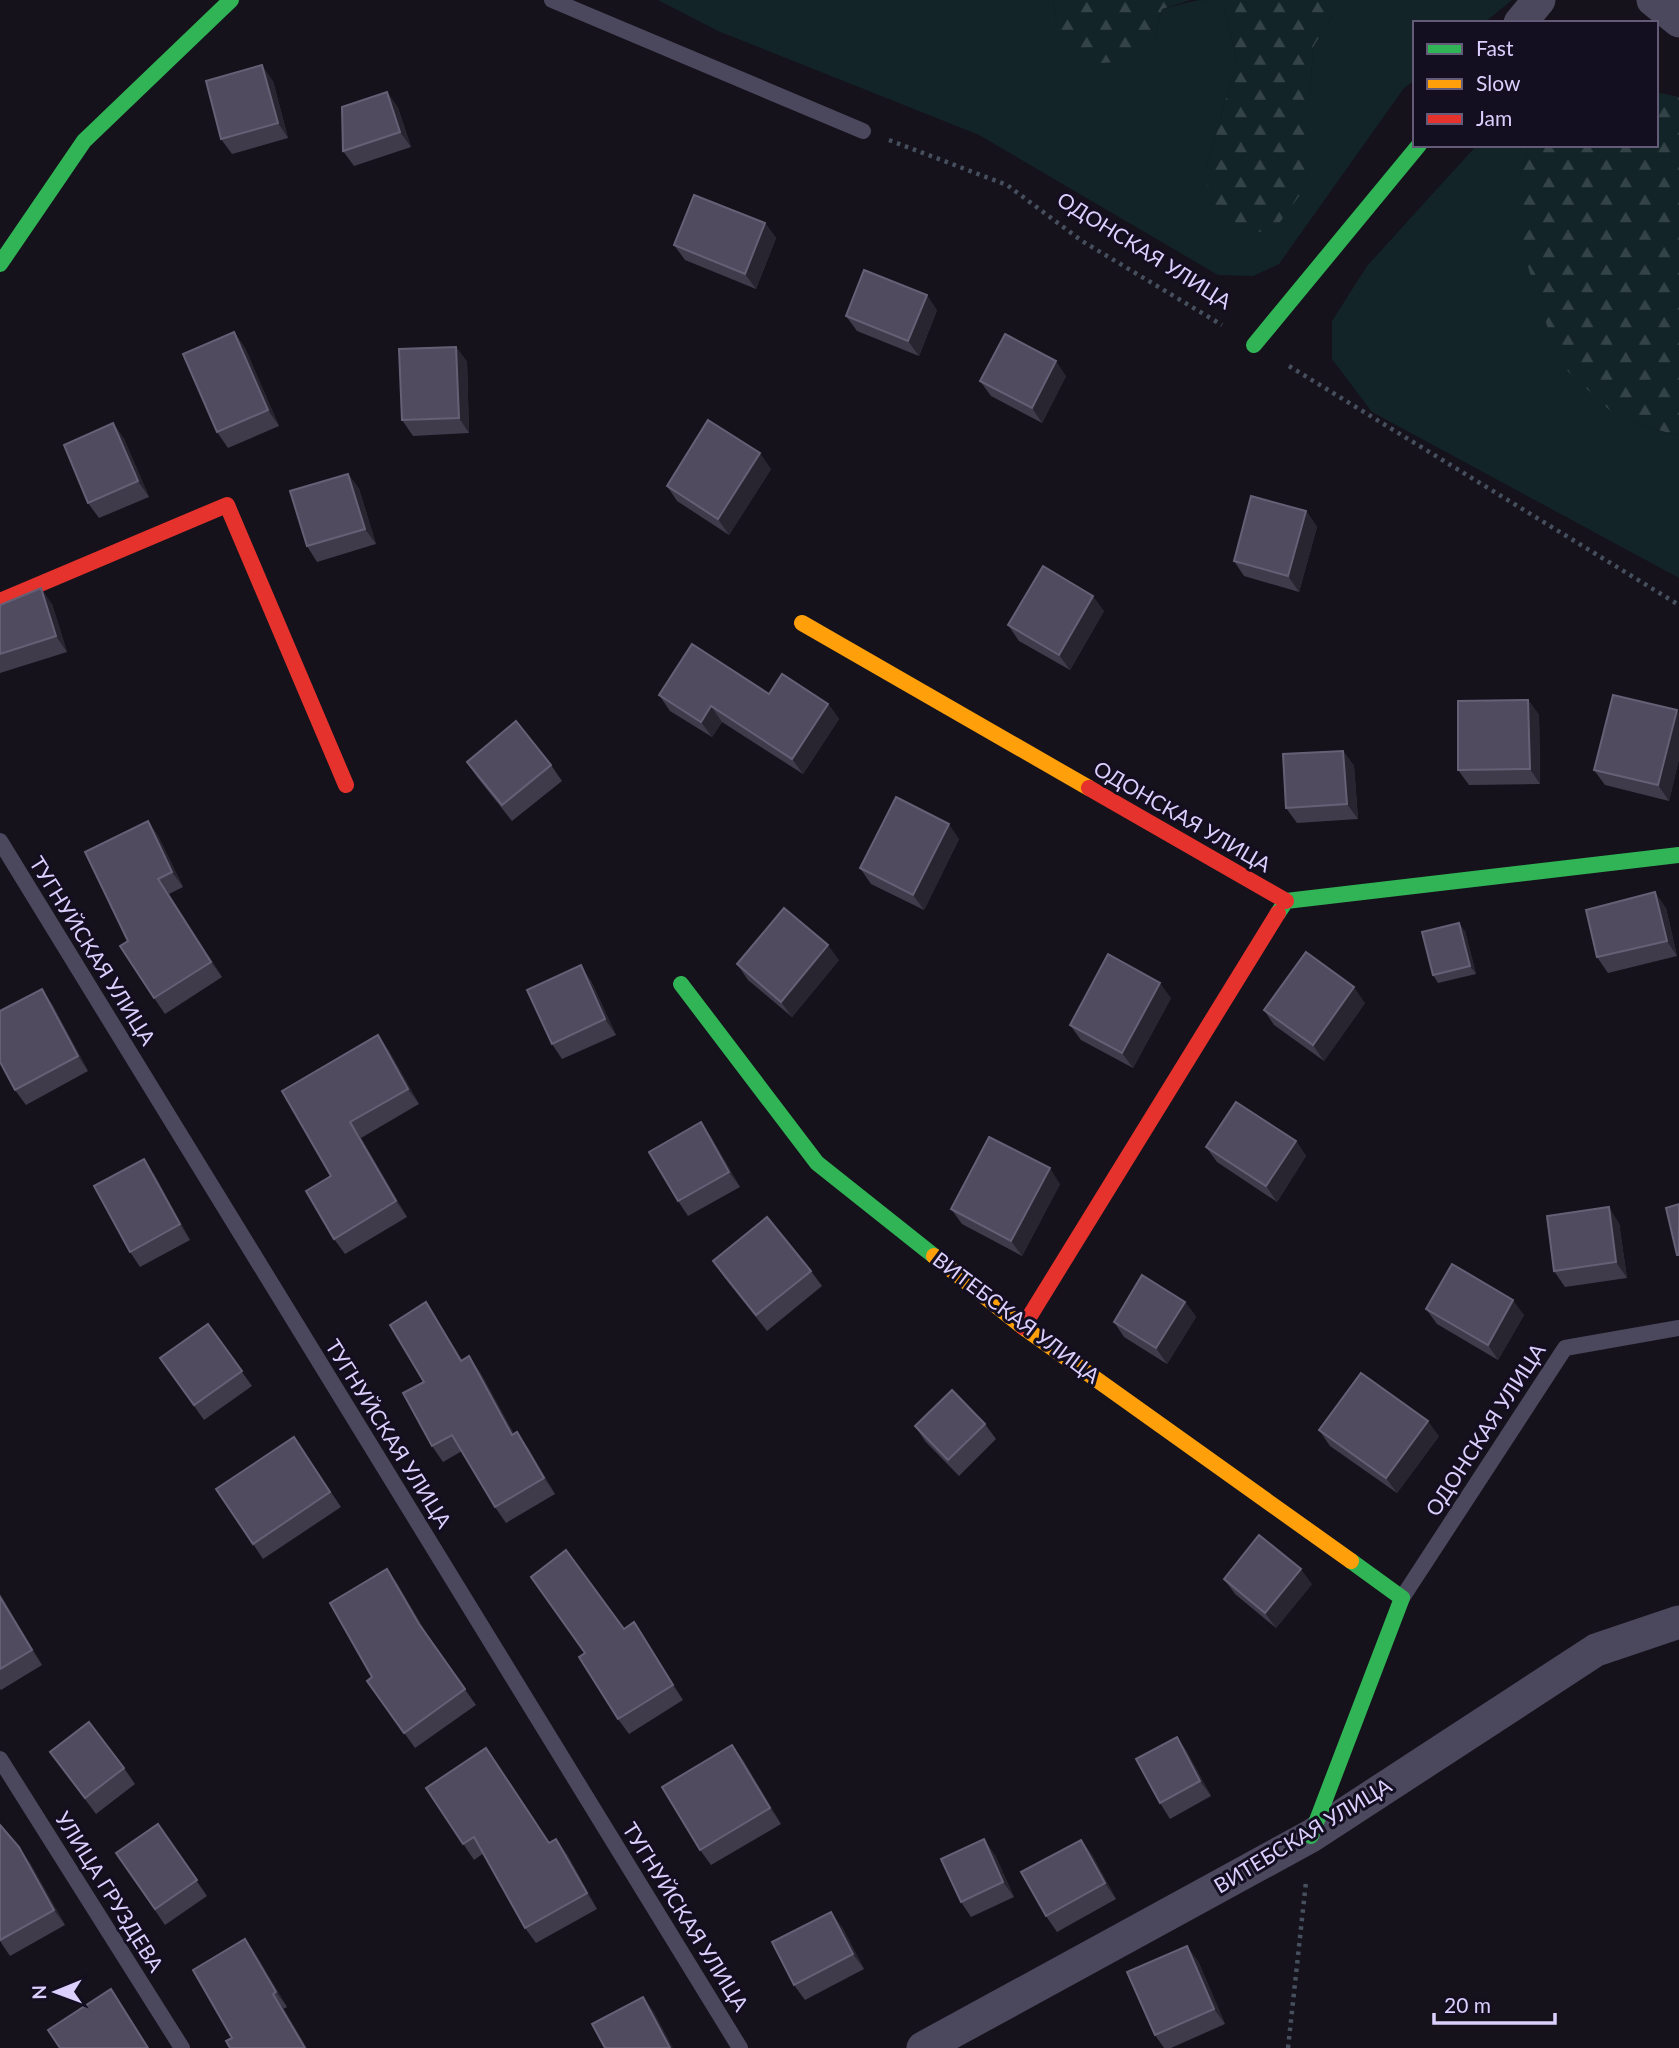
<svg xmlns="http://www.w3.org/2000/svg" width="1679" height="2048" viewBox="0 0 1679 2048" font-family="Lato,sans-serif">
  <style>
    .green { fill: #122427 }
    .forest { fill: url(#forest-firs) }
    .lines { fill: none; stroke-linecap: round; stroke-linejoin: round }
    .path { stroke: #464f5d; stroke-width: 4.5; stroke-dasharray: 3.5 5; stroke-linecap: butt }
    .lane { stroke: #4b475d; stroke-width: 16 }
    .street { stroke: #4b475d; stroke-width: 33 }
    .fast { stroke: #30b455; stroke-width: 16 }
    .slow { stroke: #ff9f0a; stroke-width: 16 }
    .jam { stroke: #e5322d; stroke-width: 16 }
    .wall { fill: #403b4b }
    .shaded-wall { fill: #282430 }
    .building { fill: #504b5e; stroke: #666077; stroke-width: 2 }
    .labels { text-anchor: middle; stroke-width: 6; stroke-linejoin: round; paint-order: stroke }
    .street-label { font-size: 21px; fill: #dbcffd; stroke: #130e20 }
  </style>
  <defs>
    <pattern id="forest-firs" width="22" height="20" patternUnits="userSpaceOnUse" patternTransform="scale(1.75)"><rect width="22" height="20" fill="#122427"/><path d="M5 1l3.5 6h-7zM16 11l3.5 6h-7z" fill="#344347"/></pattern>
  </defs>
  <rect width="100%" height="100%" fill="#15121c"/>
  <g class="green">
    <path d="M 658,0 L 1053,0 L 1057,26 L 1153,43 L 1162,9 L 1198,0 L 1224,9 L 1237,60 L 1204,177 L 1310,96 L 1313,47 L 1343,0 L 1512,0 L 1484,23 L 1415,23 L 1415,80 L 1404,88 L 1279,264 L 1253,276 L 1218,275 L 979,135 L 718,31 Z"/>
    <path d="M 1477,145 L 1529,145 L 1520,177 L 1618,418 L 1679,436 L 1679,578 L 1372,412 L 1332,359 L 1332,321 L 1367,266 Z"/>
  </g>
  <g class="forest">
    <path d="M 1053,0 L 1191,0 L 1162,9 L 1153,43 L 1130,61 L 1087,64 L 1057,26 Z"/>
    <path d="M 1198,0 L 1343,0 L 1313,47 L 1310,96 L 1311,180 L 1277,226 L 1247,236 L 1219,214 L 1204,177 L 1237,60 L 1224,9 Z"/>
    <path d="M 1656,92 L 1679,97 L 1679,436 L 1618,418 L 1559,363 L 1521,245 L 1520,177 L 1529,145 L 1656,145 Z"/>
  </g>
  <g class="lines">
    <g class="path">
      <path d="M 889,140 L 1007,185 L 1082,241 L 1222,325"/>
      <path d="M 1289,366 L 1679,605"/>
      <path d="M 1288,2048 L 1306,1882"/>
    </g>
    <g class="lane">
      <path d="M 552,0 L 863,131"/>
      <path d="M 0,841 L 740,2048"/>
      <path d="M 1402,1598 L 1565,1348 L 1679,1328"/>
      <path d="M 0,1759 L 182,2048"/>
    </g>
    <g class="street">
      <path d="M 1653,0 L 1679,21"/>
      <path d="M 1520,23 L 1539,0"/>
      <path d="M 923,2048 L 1311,1836 L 1596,1650 L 1679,1622"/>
    </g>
    <g class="fast">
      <path d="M 0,264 L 84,141 L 231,0"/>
      <path d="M 1254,345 L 1419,145"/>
      <path d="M 1278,913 L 1286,901 L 1679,855"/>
      <path d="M 681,984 L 817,1163 L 934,1256"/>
      <path d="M 1311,1836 L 1402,1598 L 1351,1561"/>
    </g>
    <g class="slow">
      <path d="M 802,623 L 1089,788"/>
      <path d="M 934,1256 L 1023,1327 L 1351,1561"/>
    </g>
    <g class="jam">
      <path d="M 0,601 L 227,505 L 346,785"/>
      <path d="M 1089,788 L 1286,901"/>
      <path d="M 1023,1327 L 1278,913"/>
    </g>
  </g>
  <g class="wall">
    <path d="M 273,81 L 288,138 L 232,154 L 221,139 Z"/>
    <path d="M 387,92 L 398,108 L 411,147 L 354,166 L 343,151 Z"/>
    <path d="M 765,223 L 776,238 L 756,289 L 685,260 L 674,245 Z"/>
    <path d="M 937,310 L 919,356 L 857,331 L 846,316 Z"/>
    <path d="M 234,332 L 245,348 L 279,426 L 228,448 L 217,432 Z"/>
    <path d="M 456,347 L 467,362 L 469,433 L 413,436 L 402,420 Z"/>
    <path d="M 1066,376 L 1042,423 L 991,396 L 980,381 Z"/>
    <path d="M 113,423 L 124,439 L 149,497 L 99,518 L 88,503 Z"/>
    <path d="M 771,469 L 729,535 L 677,501 L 667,486 Z"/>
    <path d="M 348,474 L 359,489 L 376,544 L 317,562 L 307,546 Z"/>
    <path d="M 1306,511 L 1317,527 L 1299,592 L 1244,576 L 1234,561 Z"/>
    <path d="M 52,604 L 67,652 L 0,673 L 0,605 Z"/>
    <path d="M 1104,611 L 1070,670 L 1019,641 L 1008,625 Z"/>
    <path d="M 769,694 L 828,704 L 839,719 L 803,774 L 722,722 L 712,737 L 670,711 L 659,695 Z"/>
    <path d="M 1528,700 L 1539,715 L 1540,784 L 1469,785 L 1458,770 Z"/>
    <path d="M 1679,714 L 1679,759 L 1669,801 L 1605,785 L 1594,770 Z"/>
    <path d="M 1343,751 L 1354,766 L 1358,819 L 1297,823 L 1286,808 Z"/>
    <path d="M 467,762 L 551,765 L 562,781 L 512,821 L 477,777 Z"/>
    <path d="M 148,821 L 158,836 L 183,887 L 169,894 L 222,977 L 165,1014 L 154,998 L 128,941 Z"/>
    <path d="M 959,839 L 924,910 L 871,884 L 860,868 Z"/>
    <path d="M 1666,908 L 1677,956 L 1608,973 L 1597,957 Z"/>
    <path d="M 1465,931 L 1476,974 L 1438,983 L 1433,975 Z"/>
    <path d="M 839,960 L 792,1017 L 748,980 L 737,964 Z"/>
    <path d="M 591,981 L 616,1035 L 562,1059 L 552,1044 Z"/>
    <path d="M 1171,998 L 1133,1068 L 1081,1040 L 1070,1025 Z"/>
    <path d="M 1365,1003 L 1324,1061 L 1274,1025 L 1264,1010 Z"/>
    <path d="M 52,1004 L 88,1071 L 26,1105 L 15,1090 Z"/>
    <path d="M 378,1035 L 389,1051 L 419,1104 L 361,1138 L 407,1217 L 345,1254 L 334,1239 L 331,1176 Z"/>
    <path d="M 701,1122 L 711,1137 L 740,1187 L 688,1216 L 678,1201 Z"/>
    <path d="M 1296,1141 L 1306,1156 L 1277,1202 L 1217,1162 L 1206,1147 Z"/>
    <path d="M 154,1174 L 190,1240 L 140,1267 L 130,1252 Z"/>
    <path d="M 1060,1184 L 1022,1256 L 962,1224 L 951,1209 Z"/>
    <path d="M 1619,1223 L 1627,1278 L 1565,1287 L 1554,1271 Z"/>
    <path d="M 713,1261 L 811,1271 L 822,1286 L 767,1331 L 724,1277 Z"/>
    <path d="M 426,1302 L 436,1318 L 462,1360 L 480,1372 L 514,1434 L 528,1448 L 555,1494 L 506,1523 L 495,1507 L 462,1451 L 443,1462 L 432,1446 L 424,1382 Z"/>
    <path d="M 1185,1302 L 1196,1317 L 1167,1364 L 1124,1337 L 1114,1322 Z"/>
    <path d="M 1426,1309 L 1524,1315 L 1498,1360 L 1437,1324 Z"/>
    <path d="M 208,1324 L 252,1386 L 204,1420 L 160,1358 Z"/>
    <path d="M 985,1424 L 996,1439 L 959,1476 L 925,1441 L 915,1426 Z"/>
    <path d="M 1319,1430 L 1439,1436 L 1397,1493 L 1330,1446 Z"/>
    <path d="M 294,1437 L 341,1507 L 263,1559 L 216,1489 Z"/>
    <path d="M 387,1569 L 398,1585 L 429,1638 L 476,1705 L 415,1748 L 367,1681 L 372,1677 Z"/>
    <path d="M 1224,1579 L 1312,1584 L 1276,1628 L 1235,1594 Z"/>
    <path d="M 0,1594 L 42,1665 L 1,1690 L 0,1689 Z"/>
    <path d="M 634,1622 L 683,1700 L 629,1734 L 618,1719 L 624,1629 Z"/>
    <path d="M 1177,1737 L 1187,1752 L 1211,1796 L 1170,1819 L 1160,1803 Z"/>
    <path d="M 732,1745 L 743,1760 L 781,1824 L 711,1865 L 700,1850 Z"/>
    <path d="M 50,1752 L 124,1768 L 135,1784 L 96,1814 Z"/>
    <path d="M 426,1788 L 549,1843 L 567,1854 L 597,1909 L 536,1943 L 525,1928 L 484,1853 L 474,1860 Z"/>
    <path d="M 158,1824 L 207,1896 L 165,1925 L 116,1853 Z"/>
    <path d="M 0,1825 L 30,1863 L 65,1925 L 10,1956 L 0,1941 Z"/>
    <path d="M 1081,1840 L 1092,1855 L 1116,1899 L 1057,1932 L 1046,1916 Z"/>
    <path d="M 995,1855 L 1014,1897 L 971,1917 L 961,1902 Z"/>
    <path d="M 842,1927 L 864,1969 L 805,2000 L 794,1985 Z"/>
    <path d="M 245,1939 L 256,1955 L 287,2007 L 232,2038 Z"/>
    <path d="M 1198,1961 L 1225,2024 L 1171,2048 L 1164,2048 L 1155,2035 Z"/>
  </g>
  <g class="shaded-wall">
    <path d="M 262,65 L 273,81 L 288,138 L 278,123 Z"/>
    <path d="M 387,92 L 398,108 L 411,147 L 400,132 Z"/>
    <path d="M 765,223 L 776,238 L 756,289 L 745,274 Z"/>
    <path d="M 927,295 L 937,310 L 919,356 L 908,341 Z"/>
    <path d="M 234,332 L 245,348 L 279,426 L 268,410 Z"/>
    <path d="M 456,347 L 467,362 L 469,433 L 459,418 Z"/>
    <path d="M 1056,361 L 1066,376 L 1042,423 L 1032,408 Z"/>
    <path d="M 113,423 L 124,439 L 149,497 L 138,481 Z"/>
    <path d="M 760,453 L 771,469 L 729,535 L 718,519 Z"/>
    <path d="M 348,474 L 359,489 L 376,544 L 365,529 Z"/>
    <path d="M 1306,511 L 1317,527 L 1299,592 L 1288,576 Z"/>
    <path d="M 41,588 L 52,604 L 67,652 L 56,636 Z"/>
    <path d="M 1093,596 L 1104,611 L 1070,670 L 1059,655 Z"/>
    <path d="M 1528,700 L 1539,715 L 1540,784 L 1530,769 Z"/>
    <path d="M 828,704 L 839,719 L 803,774 L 792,759 Z"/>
    <path d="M 711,706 L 722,722 L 712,737 L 701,722 Z"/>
    <path d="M 1677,710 L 1679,714 L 1679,759 L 1669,801 L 1658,785 Z"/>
    <path d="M 1343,751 L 1354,766 L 1358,819 L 1347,804 Z"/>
    <path d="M 148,821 L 158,836 L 183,887 L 172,872 Z"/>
    <path d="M 949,824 L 959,839 L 924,910 L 913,895 Z"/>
    <path d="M 158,879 L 169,894 L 222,977 L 211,962 Z"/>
    <path d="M 1655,892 L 1666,908 L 1677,956 L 1667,941 Z"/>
    <path d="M 1459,923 L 1465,931 L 1476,974 L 1470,966 Z"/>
    <path d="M 828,945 L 839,960 L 792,1017 L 781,1002 Z"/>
    <path d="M 581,965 L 591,981 L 616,1035 L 605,1019 Z"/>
    <path d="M 1160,983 L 1171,998 L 1133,1068 L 1122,1053 Z"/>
    <path d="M 1354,987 L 1365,1003 L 1324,1061 L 1313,1045 Z"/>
    <path d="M 42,989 L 52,1004 L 88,1071 L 78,1056 Z"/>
    <path d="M 378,1035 L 389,1051 L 419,1104 L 408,1089 Z"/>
    <path d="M 350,1122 L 361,1138 L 407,1217 L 396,1201 Z"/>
    <path d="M 701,1122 L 711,1137 L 740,1187 L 729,1172 Z"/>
    <path d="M 1296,1141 L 1306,1156 L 1277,1202 L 1266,1186 Z"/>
    <path d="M 144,1159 L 154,1174 L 190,1240 L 180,1224 Z"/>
    <path d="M 1050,1168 L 1060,1184 L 1022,1256 L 1011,1241 Z"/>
    <path d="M 1609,1207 L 1619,1223 L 1627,1278 L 1616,1262 Z"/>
    <path d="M 1513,1300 L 1524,1315 L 1498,1360 L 1488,1345 Z"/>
    <path d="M 426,1302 L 436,1318 L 472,1376 L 461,1361 Z"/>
    <path d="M 1185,1302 L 1196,1317 L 1167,1364 L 1156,1348 Z"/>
    <path d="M 469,1356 L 480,1372 L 523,1451 L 512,1435 Z"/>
    <path d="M 1428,1421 L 1439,1436 L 1397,1493 L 1386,1478 Z"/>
    <path d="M 517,1432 L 528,1448 L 555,1494 L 544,1478 Z"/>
    <path d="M 387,1569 L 398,1585 L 430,1639 L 419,1624 Z"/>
    <path d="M 1301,1569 L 1312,1584 L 1276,1628 L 1265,1613 Z"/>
    <path d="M 0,1594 L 42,1665 L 32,1650 L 0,1597 Z"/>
    <path d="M 634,1622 L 645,1638 L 683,1700 L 673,1685 Z"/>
    <path d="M 1177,1737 L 1187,1752 L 1211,1796 L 1200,1781 Z"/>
    <path d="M 732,1745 L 743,1760 L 781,1824 L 770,1808 Z"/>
    <path d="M 556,1839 L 567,1854 L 597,1909 L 587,1893 Z"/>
    <path d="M 984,1839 L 995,1855 L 1014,1897 L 1003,1882 Z"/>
    <path d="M 1081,1840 L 1092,1855 L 1116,1899 L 1105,1883 Z"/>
    <path d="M 19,1847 L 30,1863 L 65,1925 L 54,1910 Z"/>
    <path d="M 831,1912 L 842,1927 L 864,1969 L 853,1954 Z"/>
    <path d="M 245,1939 L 256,1955 L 287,2007 L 276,1992 Z"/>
    <path d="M 1187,1946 L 1198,1961 L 1225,2024 L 1214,2009 Z"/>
    <path d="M 273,1994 L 284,2009 L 307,2048 L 305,2048 Z"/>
    <path d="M 643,1997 L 654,2012 L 673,2048 L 670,2048 Z"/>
  </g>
  <g class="building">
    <path d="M 262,65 L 278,123 L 221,139 L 206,81 Z"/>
    <path d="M 387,92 L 400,132 L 343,151 L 342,107 Z"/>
    <path d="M 694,195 L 765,223 L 745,274 L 674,245 Z"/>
    <path d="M 864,270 L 927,295 L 908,341 L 846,316 Z"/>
    <path d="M 234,332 L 268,410 L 217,432 L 183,354 Z"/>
    <path d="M 1005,334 L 1056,361 L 1032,408 L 980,381 Z"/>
    <path d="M 456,347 L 459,418 L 402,420 L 399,349 Z"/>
    <path d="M 708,420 L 760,453 L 718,519 L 667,486 Z"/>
    <path d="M 113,423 L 138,481 L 88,503 L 64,445 Z"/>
    <path d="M 348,474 L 365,529 L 307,546 L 290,491 Z"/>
    <path d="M 1251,496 L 1306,511 L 1288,576 L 1234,561 Z"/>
    <path d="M 1043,566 L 1093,596 L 1059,655 L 1008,625 Z"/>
    <path d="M 41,588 L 56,636 L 0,654 L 0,605 Z"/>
    <path d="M 692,644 L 769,694 L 782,674 L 828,704 L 792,759 L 711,706 L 701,722 L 659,695 Z"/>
    <path d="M 1613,695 L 1677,710 L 1658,785 L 1594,770 Z"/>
    <path d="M 1528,700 L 1530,769 L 1458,770 L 1458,701 Z"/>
    <path d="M 516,721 L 551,765 L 502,805 L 467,762 Z"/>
    <path d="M 1343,751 L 1347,804 L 1286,808 L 1283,754 Z"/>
    <path d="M 896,797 L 949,824 L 913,895 L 860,868 Z"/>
    <path d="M 148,821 L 172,872 L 158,879 L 211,962 L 154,998 L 120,946 L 128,941 L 85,852 Z"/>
    <path d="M 1655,892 L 1667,941 L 1597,957 L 1586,910 Z"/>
    <path d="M 784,908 L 828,945 L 781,1002 L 737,964 Z"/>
    <path d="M 1459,923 L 1470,966 L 1433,975 L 1422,932 Z"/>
    <path d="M 1306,952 L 1354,987 L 1313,1045 L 1264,1010 Z"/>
    <path d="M 1108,954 L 1160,983 L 1122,1053 L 1070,1025 Z"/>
    <path d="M 581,965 L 605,1019 L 552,1044 L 527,990 Z"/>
    <path d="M 42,989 L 78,1056 L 15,1090 L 0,1062 L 0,1011 Z"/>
    <path d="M 378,1035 L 408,1089 L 350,1122 L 396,1201 L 334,1239 L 306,1191 L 331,1176 L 282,1091 Z"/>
    <path d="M 1236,1102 L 1296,1141 L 1266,1186 L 1206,1147 Z"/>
    <path d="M 701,1122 L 729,1172 L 678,1201 L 649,1152 Z"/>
    <path d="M 989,1137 L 1050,1168 L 1011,1241 L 951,1209 Z"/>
    <path d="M 144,1159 L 180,1224 L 130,1252 L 94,1186 Z"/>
    <path d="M 1679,1204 L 1679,1255 L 1677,1255 L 1666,1208 Z"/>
    <path d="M 1609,1207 L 1616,1262 L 1554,1271 L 1547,1216 Z"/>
    <path d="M 767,1217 L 811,1271 L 756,1315 L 713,1261 Z"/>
    <path d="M 1452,1264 L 1513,1300 L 1488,1345 L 1426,1309 Z"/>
    <path d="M 1142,1275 L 1185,1302 L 1156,1348 L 1114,1322 Z"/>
    <path d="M 426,1302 L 461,1361 L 469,1356 L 512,1435 L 517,1432 L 544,1478 L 495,1507 L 452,1435 L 432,1446 L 403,1393 L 424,1382 L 390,1325 Z"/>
    <path d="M 208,1324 L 242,1371 L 194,1405 L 160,1358 Z"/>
    <path d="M 1361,1373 L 1428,1421 L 1386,1478 L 1319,1430 Z"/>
    <path d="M 952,1390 L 985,1424 L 948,1460 L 915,1426 Z"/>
    <path d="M 294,1437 L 330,1492 L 253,1544 L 216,1489 Z"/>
    <path d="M 1259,1535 L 1301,1569 L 1265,1613 L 1224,1579 Z"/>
    <path d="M 566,1550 L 624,1629 L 634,1622 L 673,1685 L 618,1719 L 579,1657 L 585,1653 L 531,1577 Z"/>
    <path d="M 387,1569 L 419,1624 L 465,1689 L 404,1733 L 367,1681 L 372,1677 L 330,1603 Z"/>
    <path d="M 0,1597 L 32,1650 L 0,1669 Z"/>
    <path d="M 89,1722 L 124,1768 L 85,1798 L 50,1752 Z"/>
    <path d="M 1177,1737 L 1200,1781 L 1160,1803 L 1136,1759 Z"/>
    <path d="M 732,1745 L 770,1808 L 700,1850 L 662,1787 Z"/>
    <path d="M 486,1748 L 549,1843 L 556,1839 L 587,1893 L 525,1928 L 474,1837 L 463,1844 L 426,1788 Z"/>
    <path d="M 158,1824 L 197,1880 L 155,1909 L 116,1853 Z"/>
    <path d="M 0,1825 L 19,1847 L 54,1910 L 0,1940 Z"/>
    <path d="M 984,1839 L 1003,1882 L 961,1902 L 941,1859 Z"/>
    <path d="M 1081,1840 L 1105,1883 L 1046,1916 L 1021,1872 Z"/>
    <path d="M 831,1912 L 853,1954 L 794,1985 L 772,1942 Z"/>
    <path d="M 245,1939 L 276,1992 L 273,1994 L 305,2048 L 230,2048 L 226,2041 L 232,2038 L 193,1970 Z"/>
    <path d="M 1187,1946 L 1214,2009 L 1155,2035 L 1127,1972 Z"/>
    <path d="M 111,1989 L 148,2048 L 60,2048 L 48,2030 Z"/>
    <path d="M 643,1997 L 670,2048 L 605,2048 L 592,2024 Z"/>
  </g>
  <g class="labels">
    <g class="street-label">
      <text transform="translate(1144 251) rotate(32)" y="7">ОДОНСКАЯ УЛИЦА</text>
      <text transform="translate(1182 817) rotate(30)" y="7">ОДОНСКАЯ УЛИЦА</text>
      <text transform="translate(92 951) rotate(58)" y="7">ТУГНУЙСКАЯ УЛИЦА</text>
      <text transform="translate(1016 1318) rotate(37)" y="7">ВИТЕБСКАЯ УЛИЦА</text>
      <text transform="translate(1486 1430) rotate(-57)" y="7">ОДОНСКАЯ УЛИЦА</text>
      <text transform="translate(388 1434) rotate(58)" y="7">ТУГНУЙСКАЯ УЛИЦА</text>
      <text transform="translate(1303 1836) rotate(-31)" y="7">ВИТЕБСКАЯ УЛИЦА</text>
      <text transform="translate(109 1892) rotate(58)" y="7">УЛИЦА ГРУЗДЕВА</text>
      <text transform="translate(685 1917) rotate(58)" y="7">ТУГНУЙСКАЯ УЛИЦА</text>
    </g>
  </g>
  <rect x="1413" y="21" width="245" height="126" fill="#130e20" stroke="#635b78" stroke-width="2"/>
  <rect x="1427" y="44" width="35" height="10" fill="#30b455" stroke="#635b78" stroke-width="2"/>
  <text x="1476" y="56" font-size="21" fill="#dbcffd">Fast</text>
  <rect x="1427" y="79" width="35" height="10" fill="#ff9f0a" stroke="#635b78" stroke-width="2"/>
  <text x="1476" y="91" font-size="21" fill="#dbcffd">Slow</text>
  <rect x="1427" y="114" width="35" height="10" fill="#e5322d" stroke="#635b78" stroke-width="2"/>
  <text x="1476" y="126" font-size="21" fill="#dbcffd">Jam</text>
  <g transform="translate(56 1992) rotate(269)" stroke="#130e20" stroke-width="5" paint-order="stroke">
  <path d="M0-5L12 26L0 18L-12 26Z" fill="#dbcffd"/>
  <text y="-10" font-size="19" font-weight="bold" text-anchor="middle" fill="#dbcffd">N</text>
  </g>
  <path d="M1434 2013v10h121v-10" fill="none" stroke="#dbcffd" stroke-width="3.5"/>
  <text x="1444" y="2013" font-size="21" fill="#dbcffd" stroke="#130e20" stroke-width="5" paint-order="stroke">20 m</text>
</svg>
